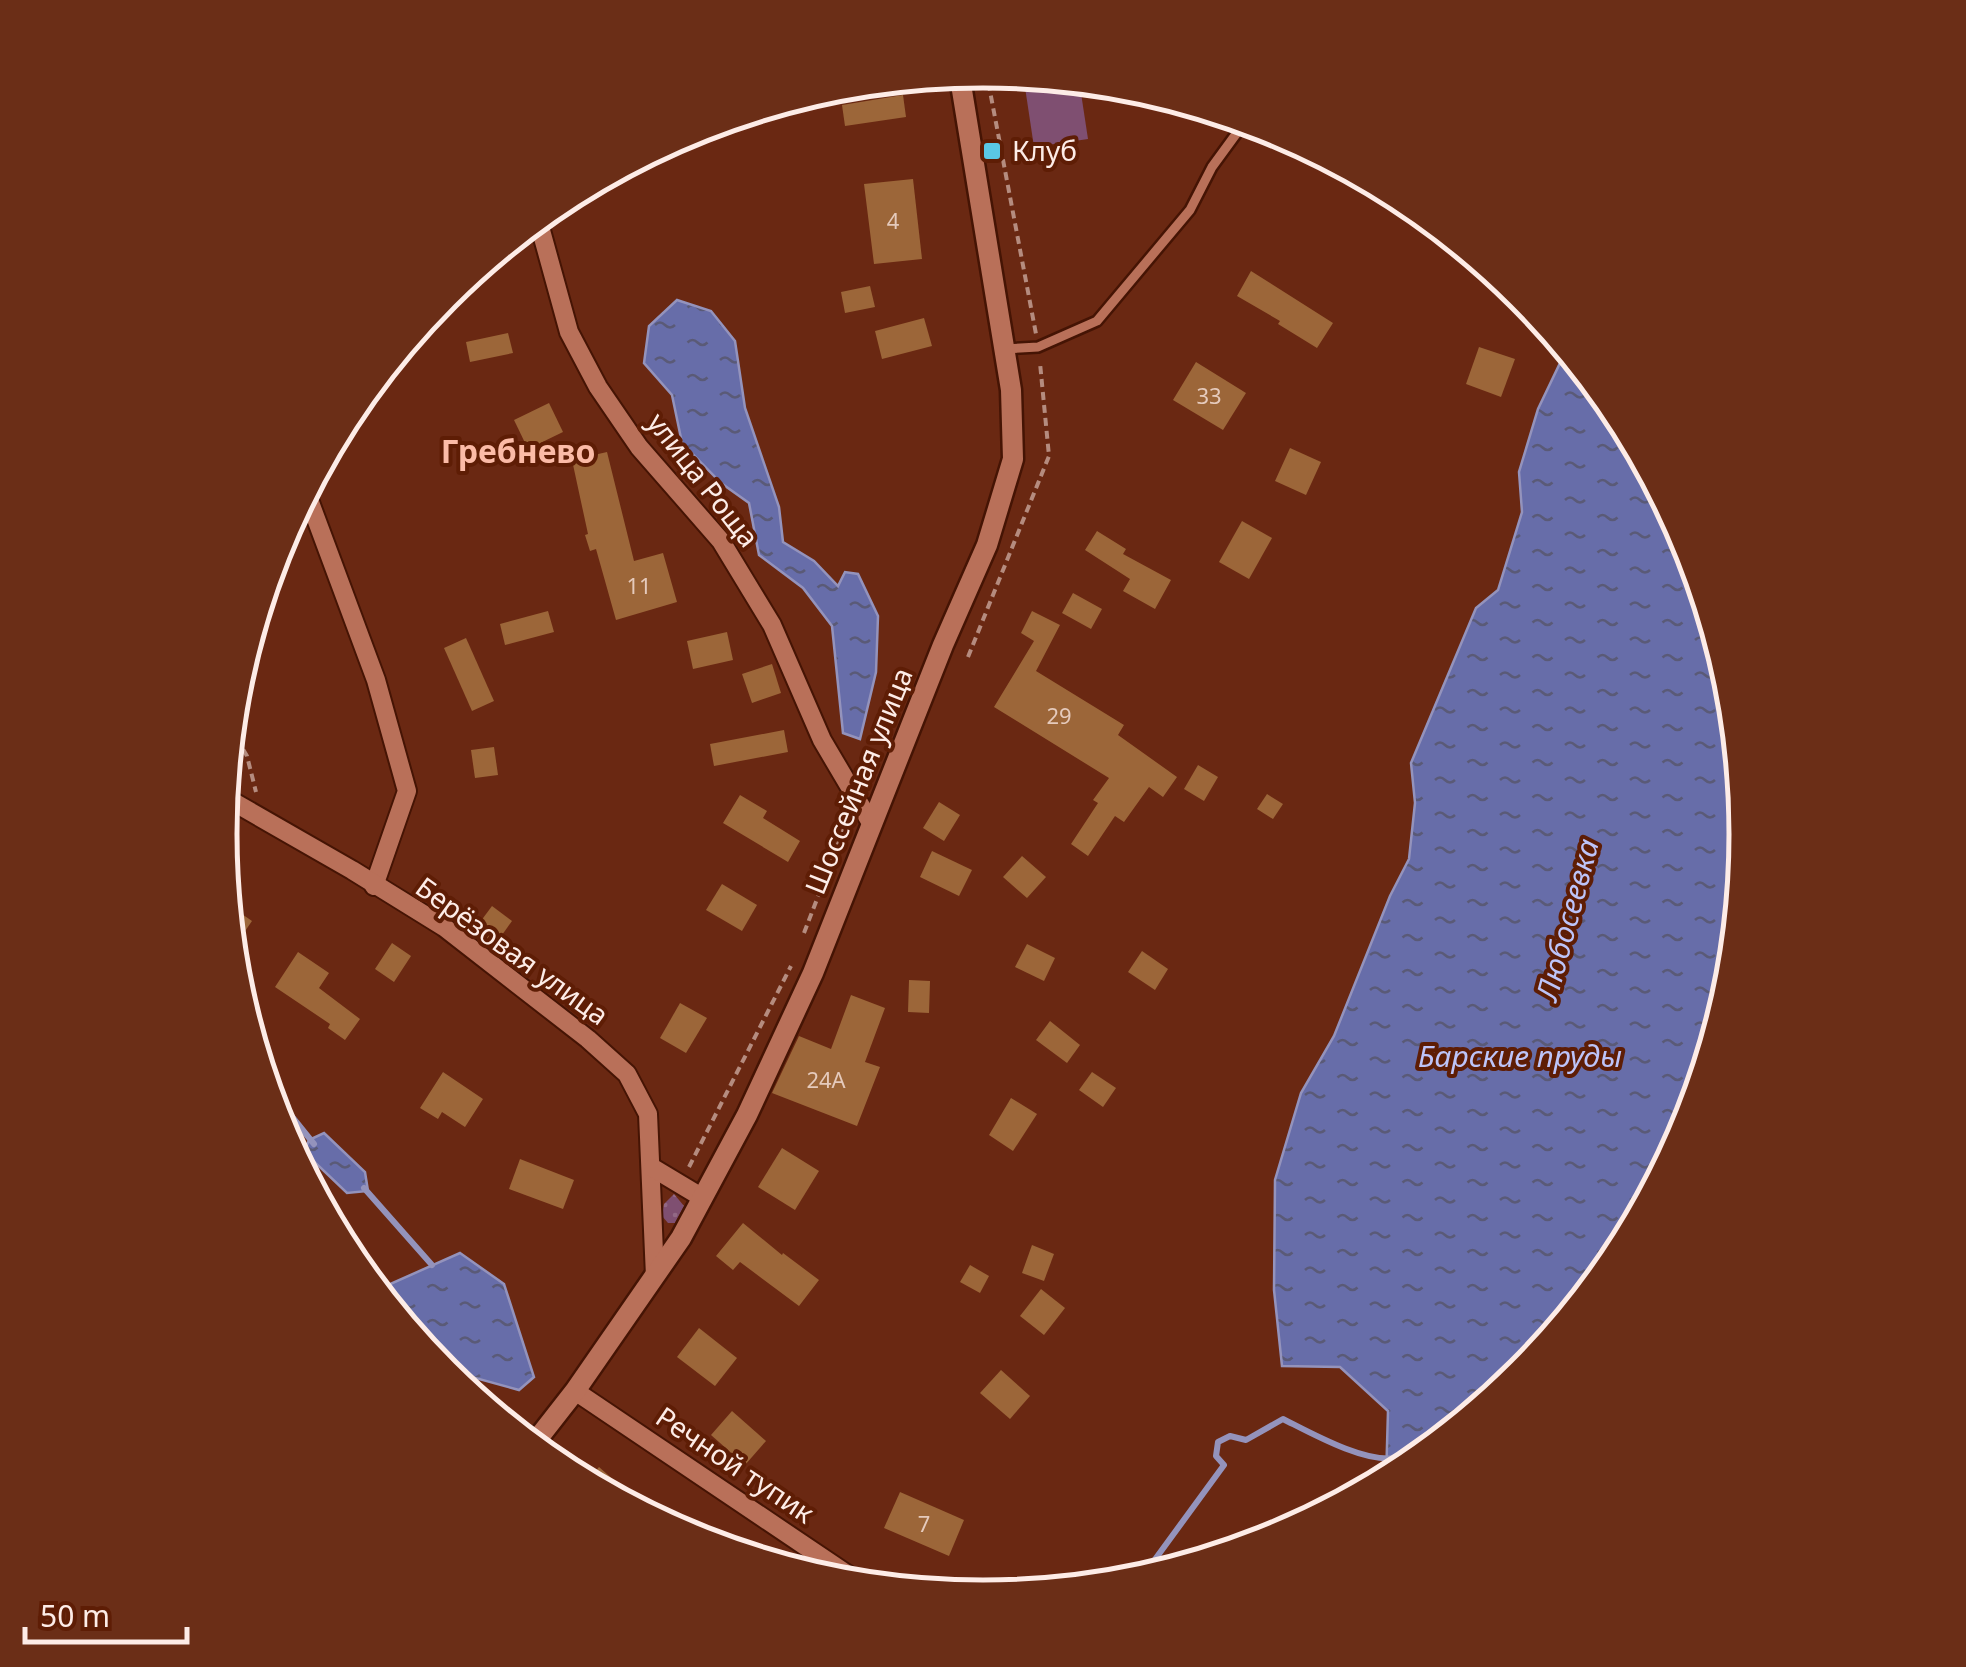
<svg xmlns="http://www.w3.org/2000/svg" width="1966" height="1667" viewBox="0 0 1966 1667" font-family="'Noto Sans',sans-serif">
  <style>
    .grass { fill: url(#grass-dots) }
    .pitch { fill: #7f4f71 }
    .water { fill: url(#water-ripples); stroke: #9493bc; stroke-width: 2.5 }
    .lines { fill: none; stroke-linecap: round; stroke-linejoin: round }
    .stream { stroke: #9493bc; stroke-width: 6 }
    .building { fill: #9c6639 }
    .service-casing { stroke: #451404; stroke-width: 14 }
    .minor-casing { stroke: #451404; stroke-width: 22 }
    .tertiary-casing { stroke: #451404; stroke-width: 25 }
    .path { stroke: #b58c7f; stroke-width: 4; stroke-dasharray: 8 5; stroke-linecap: butt }
    .service { stroke: #b97059; stroke-width: 9 }
    .minor { stroke: #b97059; stroke-width: 18 }
    .tertiary { stroke: #b97059; stroke-width: 20 }
    .poi-dot { fill: #5ac8e6; stroke: #5e1d05; stroke-width: 4 }
    .labels { text-anchor: middle; stroke-width: 8; stroke-linejoin: round; paint-order: stroke }
    .number-label { font-size: 22px; fill: #e5cabc }
    .poi-label { font-size: 28px; fill: #fdece7; stroke: #5e1d05; text-anchor: start }
    .street-label { font-size: 28px; fill: #fdece7; stroke: #5e1d05 }
    .water-label { font-size: 30px; font-style: italic; fill: #bdc4f9; stroke: #5e1d05 }
    .quarter-label { font-size: 32px; font-weight: bold; fill: #fbbba7; stroke: #5e1d05 }
    .rim { fill: none; stroke: #fdece7; stroke-width: 5 }
  </style>
  <defs>
    <pattern id="grass-dots" width="8" height="8" patternUnits="userSpaceOnUse" patternTransform="scale(2.5)"><rect width="8" height="8" fill="#7f4f71"/><path d="M2 2h.1M6 6h.1" fill="none" stroke="#926885" stroke-width="1.8" stroke-linecap="round"/></pattern>
    <pattern id="water-ripples" width="26" height="14" patternUnits="userSpaceOnUse" patternTransform="scale(2.5)"><rect width="26" height="14" fill="#676da9"/><path d="M2 4q2-2 4 0t4 0M15 11q2-2 4 0t4 0" fill="none" stroke="#5a5a77"/></pattern>
  </defs>
  <rect width="100%" height="100%" fill="#6a2812"/>
  <path class="grass" d="M 674,1194 L 684,1206 L 675,1223 L 668,1223 L 662,1216 L 664,1204 Z"/>
  <path class="pitch" d="M 1023,74 L 1079,80 L 1088,139 L 1034,147 Z"/>
  <g class="water">
    <path d="M 677,300 L 711,311 L 735,341 L 745,408 L 779,507 L 783,542 L 814,561 L 838,586 L 845,572 L 858,574 L 878,616 L 876,672 L 860,739 L 843,733 L 832,626 L 803,588 L 759,555 L 749,503 L 721,483 L 682,443 L 672,395 L 644,363 L 649,326 Z"/>
    <path d="M 1564,344 L 1618,410 L 1689,542 L 1732,685 L 1746,834 L 1732,983 L 1688,1126 L 1618,1258 L 1522,1374 L 1407,1469 L 1386,1480 L 1388,1411 L 1340,1367 L 1282,1366 L 1274,1290 L 1275,1180 L 1301,1093 L 1334,1036 L 1390,896 L 1409,859 L 1415,803 L 1411,763 L 1476,608 L 1498,590 L 1522,512 L 1519,472 L 1538,409 L 1560,363 Z"/>
    <path d="M 324,1133 L 365,1172 L 368,1191 L 347,1193 L 304,1152 L 309,1140 Z"/>
    <path d="M 460,1253 L 504,1284 L 534,1377 L 519,1390 L 457,1373 L 388,1285 Z"/>
  </g>
  <g class="lines">
    <g class="stream">
      <path d="M 264,1082 L 314,1144"/>
      <path d="M 364,1188 L 432,1265"/>
      <path d="M 1119,1584 L 1126,1573 L 1148,1569 L 1224,1465 L 1216,1456 L 1218,1442 L 1230,1436 L 1246,1440 L 1283,1419 C 1311,1433 1364,1463 1396,1458"/>
    </g>
  </g>
  <g class="building">
    <path d="M 903,95 L 906,117 L 845,126 L 842,105 Z"/>
    <path d="M 913,179 L 922,259 L 874,264 L 864,184 Z"/>
    <path d="M 1251,271 L 1333,323 L 1317,348 L 1278,324 L 1280,321 L 1237,296 Z"/>
    <path d="M 870,286 L 875,307 L 845,313 L 841,292 Z"/>
    <path d="M 924,318 L 932,346 L 882,359 L 875,331 Z"/>
    <path d="M 508,333 L 513,353 L 470,362 L 466,342 Z"/>
    <path d="M 1479,347 L 1515,359 L 1501,397 L 1466,384 Z"/>
    <path d="M 1196,362 L 1246,393 L 1223,430 L 1173,400 Z"/>
    <path d="M 549,403 L 563,432 L 528,449 L 514,420 Z"/>
    <path d="M 1290,448 L 1321,462 L 1306,495 L 1275,481 Z"/>
    <path d="M 607,452 L 634,561 L 663,553 L 677,602 L 616,620 L 596,549 L 590,551 L 585,535 L 588,534 L 572,460 Z"/>
    <path d="M 1242,521 L 1272,538 L 1249,579 L 1219,562 Z"/>
    <path d="M 1097,531 L 1126,549 L 1123,554 L 1171,580 L 1155,609 L 1123,591 L 1130,579 L 1085,550 Z"/>
    <path d="M 1073,593 L 1102,609 L 1091,629 L 1062,613 Z"/>
    <path d="M 548,611 L 554,632 L 505,645 L 500,624 Z"/>
    <path d="M 1032,611 L 1060,625 L 1036,671 L 1124,725 L 1118,735 L 1177,777 L 1163,797 L 1149,787 L 1124,822 L 1115,816 L 1088,856 L 1071,844 L 1098,803 L 1093,800 L 1109,778 L 994,707 L 1034,641 L 1021,633 Z"/>
    <path d="M 727,632 L 733,660 L 693,669 L 687,641 Z"/>
    <path d="M 466,638 L 494,701 L 472,711 L 444,648 Z"/>
    <path d="M 772,664 L 781,693 L 752,703 L 742,674 Z"/>
    <path d="M 784,730 L 788,752 L 714,766 L 710,744 Z"/>
    <path d="M 494,747 L 498,775 L 475,778 L 471,750 Z"/>
    <path d="M 1198,765 L 1218,777 L 1204,801 L 1184,789 Z"/>
    <path d="M 1267,794 L 1283,804 L 1273,819 L 1257,809 Z"/>
    <path d="M 740,795 L 767,811 L 763,818 L 800,841 L 788,862 L 723,823 Z"/>
    <path d="M 939,802 L 960,815 L 944,841 L 923,828 Z"/>
    <path d="M 932,851 L 972,870 L 959,896 L 920,877 Z"/>
    <path d="M 1022,856 L 1046,877 L 1027,898 L 1003,877 Z"/>
    <path d="M 722,884 L 757,905 L 742,931 L 706,910 Z"/>
    <path d="M 226,903 L 252,921 L 241,937 L 229,929 Z"/>
    <path d="M 492,906 L 512,921 L 492,949 L 472,933 Z"/>
    <path d="M 392,943 L 411,956 L 394,982 L 375,969 Z"/>
    <path d="M 1027,944 L 1055,958 L 1044,981 L 1015,967 Z"/>
    <path d="M 1142,951 L 1168,969 L 1155,990 L 1128,972 Z"/>
    <path d="M 298,952 L 329,973 L 319,988 L 360,1019 L 345,1040 L 328,1028 L 330,1024 L 275,987 Z"/>
    <path d="M 909,980 L 930,981 L 929,1013 L 908,1012 Z"/>
    <path d="M 851,995 L 885,1008 L 865,1062 L 880,1067 L 857,1126 L 772,1093 L 799,1036 L 831,1049 Z"/>
    <path d="M 680,1003 L 707,1018 L 686,1053 L 660,1038 Z"/>
    <path d="M 1050,1021 L 1080,1045 L 1067,1063 L 1036,1040 Z"/>
    <path d="M 443,1072 L 483,1099 L 465,1127 L 442,1112 L 438,1119 L 420,1108 Z"/>
    <path d="M 1092,1072 L 1116,1088 L 1103,1107 L 1079,1090 Z"/>
    <path d="M 1011,1098 L 1037,1114 L 1013,1151 L 989,1135 Z"/>
    <path d="M 782,1148 L 819,1171 L 795,1210 L 758,1187 Z"/>
    <path d="M 520,1159 L 574,1180 L 563,1209 L 509,1189 Z"/>
    <path d="M 743,1223 L 782,1255 L 783,1253 L 819,1280 L 799,1306 L 740,1262 L 733,1270 L 716,1256 Z"/>
    <path d="M 1032,1245 L 1054,1254 L 1044,1281 L 1022,1273 Z"/>
    <path d="M 970,1265 L 989,1276 L 980,1293 L 960,1282 Z"/>
    <path d="M 1041,1289 L 1065,1308 L 1044,1335 L 1020,1316 Z"/>
    <path d="M 699,1328 L 737,1358 L 715,1386 L 677,1357 Z"/>
    <path d="M 1001,1370 L 1030,1396 L 1010,1419 L 980,1393 Z"/>
    <path d="M 732,1411 L 766,1441 L 745,1465 L 711,1435 Z"/>
    <path d="M 599,1467 L 642,1505 L 638,1511 L 586,1483 Z"/>
    <path d="M 900,1492 L 964,1520 L 949,1556 L 884,1528 Z"/>
  </g>
  <g class="lines">
    <g class="service-casing">
      <path id="service" d="M 1005,349 L 1038,347 L 1097,321 L 1190,210 L 1212,167 L 1239,130 L 1266,126"/>
    </g>
    <g class="minor-casing">
      <g id="minor">
        <path d="M 537,216 L 569,332 L 598,387 L 639,447 L 721,541 L 772,625 L 822,740 L 871,823"/>
        <path d="M 305,489 L 376,680 L 407,791 L 374,886"/>
        <path d="M 223,796 L 352,870 L 444,927 L 588,1039 L 627,1074 L 648,1114 L 655,1276"/>
        <path d="M 653,1168 L 703,1198"/>
        <path d="M 575,1391 L 863,1585"/>
      </g>
    </g>
    <g class="tertiary-casing">
      <path id="tertiary" d="M 532,1446 L 575,1391 L 681,1238 L 747,1115 L 813,973 L 943,645 L 987,545 L 1013,459 L 1011,390 L 959,72"/>
    </g>
    <g class="path">
      <path d="M 986,70 L 1036,334"/>
      <path d="M 968,657 L 1049,456 L 1040,363"/>
      <path d="M 230,727 L 247,756 L 256,792"/>
      <path d="M 804,933 L 847,821"/>
      <path d="M 689,1167 L 791,966"/>
    </g>
    <use href="#service" class="service"/>
    <use href="#minor" class="minor"/>
    <use href="#tertiary" class="tertiary"/>
  </g>
  <rect class="poi-dot" x="982" y="141" width="20" height="20" rx="5"/>
  <g class="labels">
    <g class="number-label">
      <text x="893" y="229">4</text>
      <text x="1209" y="404">33</text>
      <text x="639" y="594">11</text>
      <text x="1059" y="724">29</text>
      <text x="826" y="1088">24А</text>
      <text x="924" y="1532">7</text>
    </g>
    <g class="poi-label">
      <text x="1012" y="161">Клуб</text>
    </g>
    <g class="street-label">
      <text transform="translate(703 480) rotate(52)" y="10">улица Роща</text>
      <text transform="translate(859 781) rotate(-68)" y="10">Шоссейная улица</text>
      <text transform="translate(512 951) rotate(36)" y="10">Берёзовая улица</text>
      <text transform="translate(735 1465) rotate(34)" y="10">Речной тупик</text>
    </g>
    <g class="water-label">
      <text transform="translate(1568 920) rotate(-75)" y="10">Любосеевка</text>
      <text x="1520" y="1067">Барские пруды</text>
    </g>
    <g class="quarter-label">
      <text x="518" y="463">Гребнево</text>
    </g>
  </g>
  <path d="M0 0H1966V1667H0ZM237 834a746 746 0 1 1 1492 0a746 746 0 1 1-1492 0Z" fill="#6b2e17" fill-rule="evenodd"/>
  <path class="rim" d="M237 834a746 746 0 1 1 1492 0a746 746 0 1 1-1492 0Z"/>
  <path d="M25 1627v15h162v-15" fill="none" stroke="#fdece7" stroke-width="5"/>
  <text x="40" y="1627" font-size="30" fill="#fdece7" stroke="#5e1d05" stroke-width="8" paint-order="stroke">50 m</text>
</svg>
